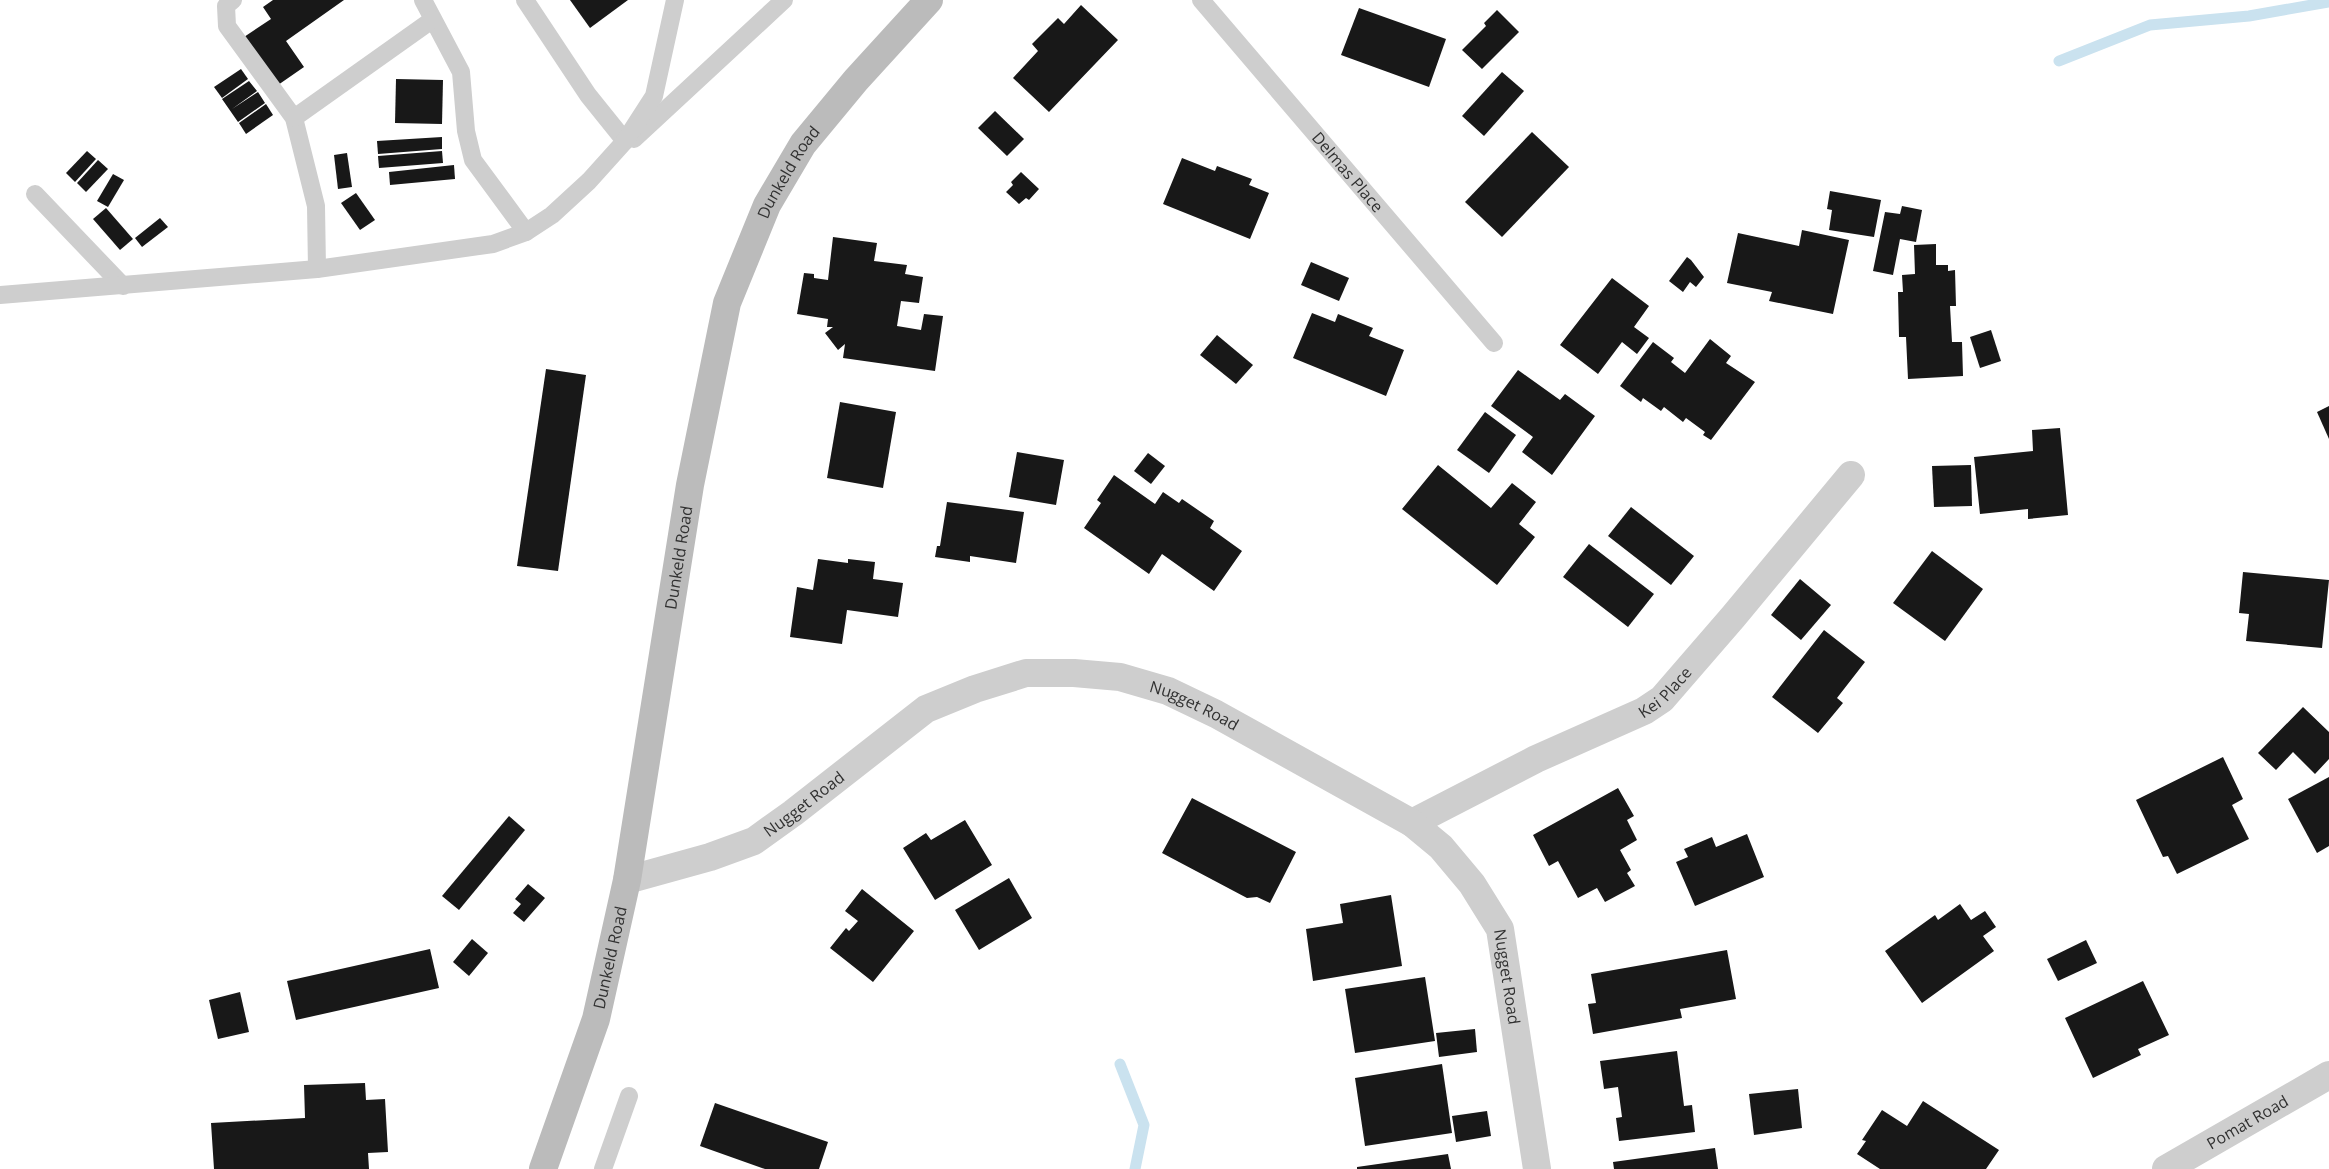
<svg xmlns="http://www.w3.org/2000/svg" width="2329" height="1169" viewBox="0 0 2329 1169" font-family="'Open Sans',sans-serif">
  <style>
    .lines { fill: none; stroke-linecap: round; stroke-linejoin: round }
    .stream { stroke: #cae2ef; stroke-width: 11 }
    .building { fill: #181818 }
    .lane { stroke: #cecece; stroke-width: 18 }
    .street { stroke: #cecece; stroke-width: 28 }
    .secondary { stroke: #bbb; stroke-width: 28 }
    .labels { text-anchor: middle; stroke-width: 5; stroke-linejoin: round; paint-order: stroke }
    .street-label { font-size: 16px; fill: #313131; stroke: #fff }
  </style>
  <rect width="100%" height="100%" fill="#fff"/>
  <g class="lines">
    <g class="stream">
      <path d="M 2059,61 L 2150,25 L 2249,16 L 2329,2"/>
      <path d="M 1120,1064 L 1144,1125 L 1135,1169"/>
    </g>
  </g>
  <g class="building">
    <path d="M 273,0 L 344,0 L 286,41 L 304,67 L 278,85 L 244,37 L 271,19 L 263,7 Z"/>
    <path d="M 570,0 L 628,0 L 590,28 Z"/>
    <path d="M 1081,5 L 1118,40 L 1049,112 L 1013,78 L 1038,51 L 1032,44 L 1058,18 L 1064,24 Z"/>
    <path d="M 1359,8 L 1446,39 L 1429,87 L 1341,55 Z"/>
    <path d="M 1497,10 L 1519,32 L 1482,69 L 1462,50 L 1486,26 L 1484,23 Z"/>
    <path d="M 241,69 L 248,79 L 222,98 L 214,87 Z"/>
    <path d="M 1502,72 L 1524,91 L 1484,136 L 1462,116 Z"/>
    <path d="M 396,79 L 443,80 L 442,124 L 395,123 Z"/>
    <path d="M 249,81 L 257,91 L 232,109 L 258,92 L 265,103 L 238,122 L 222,99 Z"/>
    <path d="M 266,104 L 273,115 L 246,134 L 239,123 Z"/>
    <path d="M 995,111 L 1024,139 L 1007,156 L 978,128 Z"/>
    <path d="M 1532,132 L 1569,167 L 1502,237 L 1465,202 Z"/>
    <path d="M 442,137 L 442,149 L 378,154 L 377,141 Z"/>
    <path d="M 87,151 L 96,159 L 75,182 L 66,173 Z"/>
    <path d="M 442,151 L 443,163 L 379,168 L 378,156 Z"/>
    <path d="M 347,153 L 352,187 L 338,189 L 334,155 Z"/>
    <path d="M 1182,158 L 1215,171 L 1217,166 L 1252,179 L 1249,185 L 1269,193 L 1250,239 L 1163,204 Z"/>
    <path d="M 98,160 L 108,169 L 86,192 L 77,183 Z"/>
    <path d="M 454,165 L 455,179 L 390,185 L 389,172 Z"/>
    <path d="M 1021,172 L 1039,189 L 1029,200 L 1026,198 L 1019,204 L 1006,192 L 1013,185 L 1011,182 Z"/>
    <path d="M 113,174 L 124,180 L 108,207 L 97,201 Z"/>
    <path d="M 1830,191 L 1881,200 L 1874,237 L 1829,230 L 1832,210 L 1827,209 Z"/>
    <path d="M 356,193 L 375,220 L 360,230 L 341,203 Z"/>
    <path d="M 1902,206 L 1922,210 L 1916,242 L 1900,239 L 1893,275 L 1873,271 L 1885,212 L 1900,214 Z"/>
    <path d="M 106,208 L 133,239 L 120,250 L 93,219 Z"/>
    <path d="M 160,218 L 168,227 L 142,247 L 135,238 Z"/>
    <path d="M 1802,230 L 1849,240 L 1833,314 L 1769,301 L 1772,292 L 1727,283 L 1738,233 L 1799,246 Z"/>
    <path d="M 833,237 L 877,243 L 874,261 L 907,265 L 905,274 L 923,277 L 919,303 L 901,301 L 897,326 L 921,330 L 924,314 L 943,316 L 935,371 L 843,358 L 845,344 L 838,350 L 825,333 L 833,327 L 827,327 L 828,319 L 797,314 L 804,273 L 814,274 L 814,278 L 828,280 Z"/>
    <path d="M 1936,244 L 1936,265 L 1948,265 L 1948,271 L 1955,270 L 1956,306 L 1950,306 L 1952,342 L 1962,342 L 1963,376 L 1908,379 L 1906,337 L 1899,337 L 1898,292 L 1903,292 L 1902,275 L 1915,274 L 1914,245 Z"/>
    <path d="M 1687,257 L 1691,260 L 1704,277 L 1696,287 L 1690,282 L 1683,292 L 1669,281 Z"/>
    <path d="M 1311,262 L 1349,278 L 1339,301 L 1301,285 Z"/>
    <path d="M 1612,278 L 1649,306 L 1634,327 L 1649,338 L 1637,354 L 1622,342 L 1598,374 L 1560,345 Z"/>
    <path d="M 1312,313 L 1335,322 L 1338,314 L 1373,328 L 1369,336 L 1404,350 L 1386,396 L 1293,358 Z"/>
    <path d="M 1991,330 L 2001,361 L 1980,368 L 1970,337 Z"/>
    <path d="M 1217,335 L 1253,365 L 1236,384 L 1200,355 Z"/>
    <path d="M 1710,339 L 1731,356 L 1726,363 L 1755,382 L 1711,440 L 1703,435 L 1705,432 L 1686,418 L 1683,422 L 1664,407 L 1661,411 L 1643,398 L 1641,402 L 1620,386 L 1653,342 L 1674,358 L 1671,362 L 1685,373 Z"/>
    <path d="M 546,369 L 586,375 L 558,571 L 517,566 Z"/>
    <path d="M 1518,370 L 1560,400 L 1565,394 L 1595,416 L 1552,475 L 1522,452 L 1533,437 L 1491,406 Z"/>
    <path d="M 840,402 L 896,412 L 883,488 L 827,478 Z"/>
    <path d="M 2329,406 L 2329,439 L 2317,412 Z"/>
    <path d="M 1485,412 L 1516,435 L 1489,473 L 1457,450 Z"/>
    <path d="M 2060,428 L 2068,515 L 2028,519 L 2028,509 L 1980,514 L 1974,457 L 2033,451 L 2032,430 Z"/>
    <path d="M 1017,452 L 1064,460 L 1056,505 L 1009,497 Z"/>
    <path d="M 1148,453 L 1165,466 L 1151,484 L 1134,471 Z"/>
    <path d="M 1438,465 L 1491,508 L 1512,483 L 1536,502 L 1519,524 L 1535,537 L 1497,585 L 1402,509 Z"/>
    <path d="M 1971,465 L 1972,506 L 1934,507 L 1932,466 Z"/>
    <path d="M 1114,475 L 1155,504 L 1163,492 L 1179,503 L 1182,499 L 1214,521 L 1210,528 L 1242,551 L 1214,591 L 1162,554 L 1149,574 L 1084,528 L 1101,503 L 1097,500 Z"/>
    <path d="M 947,502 L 1024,512 L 1016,563 L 970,556 L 970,562 L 935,557 L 937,546 L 940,546 Z"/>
    <path d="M 1631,507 L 1694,556 L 1671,585 L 1608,536 Z"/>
    <path d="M 1589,544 L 1654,594 L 1628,627 L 1563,577 Z"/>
    <path d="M 1932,551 L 1983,589 L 1945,641 L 1893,603 Z"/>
    <path d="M 818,559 L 848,563 L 848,559 L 875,562 L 873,579 L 903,583 L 898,617 L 847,610 L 842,644 L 790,637 L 797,587 L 813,590 Z"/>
    <path d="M 2243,572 L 2329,580 L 2322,648 L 2246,641 L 2249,614 L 2239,613 Z"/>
    <path d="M 1800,579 L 1831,605 L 1801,640 L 1771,615 Z"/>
    <path d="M 1824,630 L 1865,662 L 1837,698 L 1843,703 L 1818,733 L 1772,697 Z"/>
    <path d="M 2303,707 L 2329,732 L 2329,759 L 2315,774 L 2293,752 L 2276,770 L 2258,753 Z"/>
    <path d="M 2223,757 L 2243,799 L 2232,805 L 2249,839 L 2177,874 L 2168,856 L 2163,857 L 2136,800 Z"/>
    <path d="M 2329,777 L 2329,846 L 2317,853 L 2288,799 Z"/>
    <path d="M 1618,788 L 1634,816 L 1627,820 L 1637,840 L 1620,850 L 1631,870 L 1627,873 L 1635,886 L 1605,902 L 1597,888 L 1578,898 L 1558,861 L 1549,866 L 1533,835 Z"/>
    <path d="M 1192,798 L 1296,852 L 1270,903 L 1257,897 L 1247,898 L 1162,853 Z"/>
    <path d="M 509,816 L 525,830 L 459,910 L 442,896 Z"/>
    <path d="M 965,820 L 992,865 L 935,900 L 903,848 L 926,833 L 931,840 Z"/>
    <path d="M 1747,834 L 1764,877 L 1695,906 L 1676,862 L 1688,857 L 1684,849 L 1712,837 L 1716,847 Z"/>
    <path d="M 1009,878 L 1032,918 L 979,950 L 955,910 Z"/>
    <path d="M 528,884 L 545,898 L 524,922 L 513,913 L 521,904 L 515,899 Z"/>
    <path d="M 862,889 L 914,931 L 873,982 L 830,948 L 846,928 L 849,931 L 858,921 L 845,911 Z"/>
    <path d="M 1391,895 L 1402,966 L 1313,981 L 1306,929 L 1343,923 L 1340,904 Z"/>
    <path d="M 1960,904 L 1971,920 L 1985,911 L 1996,927 L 1983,936 L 1994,951 L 1922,1003 L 1885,951 L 1935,915 L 1938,920 Z"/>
    <path d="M 472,939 L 488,953 L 469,976 L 453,962 Z"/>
    <path d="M 2086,940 L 2097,963 L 2058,981 L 2047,959 Z"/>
    <path d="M 430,949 L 439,988 L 296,1020 L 287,981 Z"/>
    <path d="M 1727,950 L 1736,999 L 1680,1009 L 1682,1018 L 1593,1034 L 1588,1004 L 1596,1003 L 1591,974 Z"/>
    <path d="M 1425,977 L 1435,1041 L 1355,1053 L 1345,989 Z"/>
    <path d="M 2143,981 L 2169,1035 L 2138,1049 L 2141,1055 L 2093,1078 L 2065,1018 Z"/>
    <path d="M 240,992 L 249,1032 L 218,1039 L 209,1000 Z"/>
    <path d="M 1475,1029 L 1477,1052 L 1439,1057 L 1436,1033 Z"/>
    <path d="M 1677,1051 L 1684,1106 L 1692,1105 L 1695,1132 L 1619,1141 L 1616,1118 L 1622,1117 L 1618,1087 L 1604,1089 L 1600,1061 Z"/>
    <path d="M 1442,1064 L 1452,1133 L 1365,1146 L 1355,1078 Z"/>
    <path d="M 365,1083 L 366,1100 L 385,1099 L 388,1152 L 368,1153 L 369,1169 L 214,1169 L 211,1123 L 305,1118 L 304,1085 Z"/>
    <path d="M 1798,1089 L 1802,1128 L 1754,1135 L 1749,1094 Z"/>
    <path d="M 1923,1101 L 1999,1150 L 1986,1169 L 1880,1169 L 1857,1154 L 1866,1141 L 1862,1140 L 1882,1110 L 1907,1126 Z"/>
    <path d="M 715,1103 L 828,1142 L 819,1169 L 765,1169 L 700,1146 Z"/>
    <path d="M 1487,1111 L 1491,1136 L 1456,1142 L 1452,1116 Z"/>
    <path d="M 1715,1148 L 1718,1169 L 1614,1169 L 1613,1162 Z"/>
    <path d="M 1448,1154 L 1451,1169 L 1357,1169 L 1357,1167 Z"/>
  </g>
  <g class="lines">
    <g class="lane">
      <path d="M 233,0 L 226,6 L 227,26 L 294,118 L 316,206 L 317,269"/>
      <path d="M 423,0 L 461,72 L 466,131 L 473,160 L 526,232"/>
      <path d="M 525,0 L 588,95 L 625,141"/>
      <path id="s1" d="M 1201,0 L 1494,343"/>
      <path d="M 294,118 L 432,20"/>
      <path d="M 634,139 L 784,0"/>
      <path d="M 35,194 L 123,286"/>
      <path d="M 0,295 L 317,269 L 493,244 L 526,232 L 552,215 L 589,181 L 625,141 L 654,96 L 675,0"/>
      <path d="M 603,1169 L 629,1096"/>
    </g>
    <g class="street">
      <path id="s2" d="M 1412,823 L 1536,759 L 1644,711 L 1662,699 L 1733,617 L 1851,475"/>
      <path id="s3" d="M 627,880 L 710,857 L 754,841 L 793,813 L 926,709 L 975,689 L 1026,673 L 1074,673 L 1120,677 L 1168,691 L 1216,714 L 1412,823 L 1441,847 L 1472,884 L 1500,929 L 1537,1169"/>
      <path id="s4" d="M 2166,1169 L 2329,1075"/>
    </g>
    <path class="secondary" id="s5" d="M 543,1169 L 596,1019 L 627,880 L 690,485 L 727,303 L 767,205 L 803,144 L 856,80 L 929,0"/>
  </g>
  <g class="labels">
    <g class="street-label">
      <text dy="6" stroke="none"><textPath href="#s1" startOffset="226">Delmas Place</textPath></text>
      <text dy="6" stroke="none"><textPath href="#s5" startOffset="1032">Dunkeld Road</textPath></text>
      <text dy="6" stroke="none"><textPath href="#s5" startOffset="628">Dunkeld Road</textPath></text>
      <text dy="6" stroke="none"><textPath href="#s2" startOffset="286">Kei Place</textPath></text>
      <text dy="6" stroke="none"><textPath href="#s3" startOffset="630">Nugget Road</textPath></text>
      <text dy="6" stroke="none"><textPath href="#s3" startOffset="195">Nugget Road</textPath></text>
      <text dy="6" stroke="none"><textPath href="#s5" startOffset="222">Dunkeld Road</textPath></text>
      <text dy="6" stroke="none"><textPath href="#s3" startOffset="1065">Nugget Road</textPath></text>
      <text dy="6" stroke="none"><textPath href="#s4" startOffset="94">Pomat Road</textPath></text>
    </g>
  </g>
</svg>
